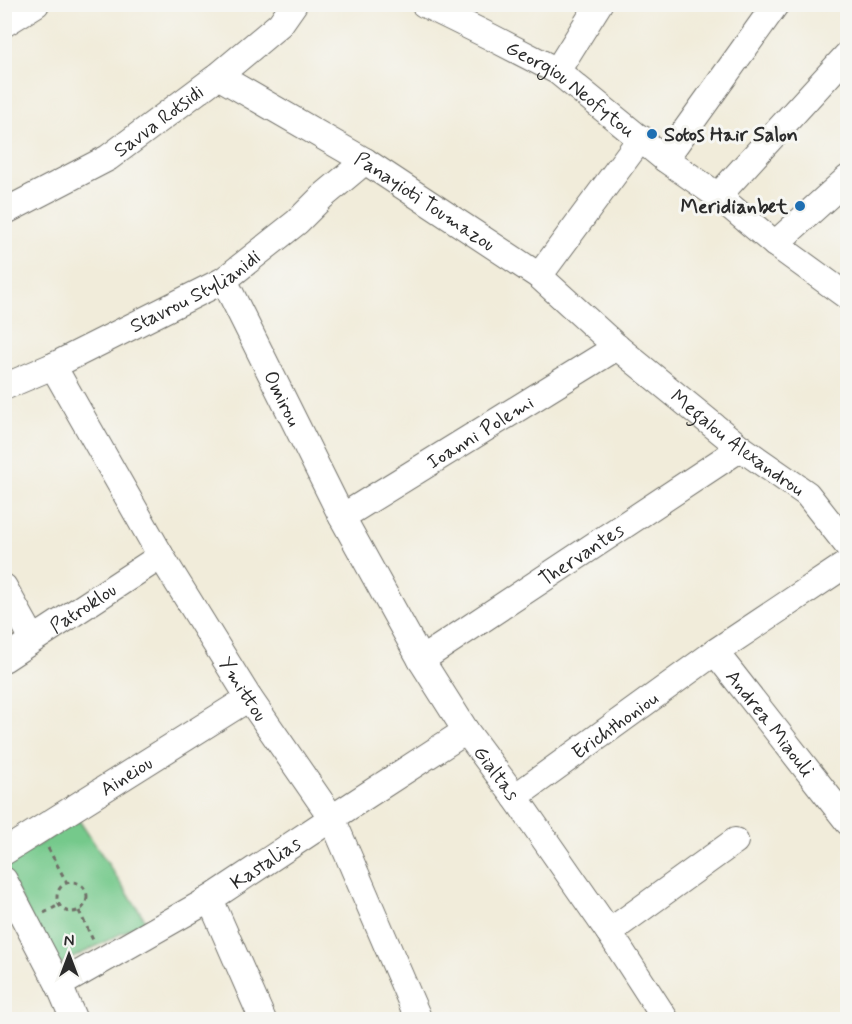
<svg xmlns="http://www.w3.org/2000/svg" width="852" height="1024" viewBox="0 0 852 1024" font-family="Mynerve,sans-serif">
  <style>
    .green { fill: #75c98b; stroke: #507a5b; stroke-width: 1.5 }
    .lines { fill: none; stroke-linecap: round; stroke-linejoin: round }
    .minor-casing { stroke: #706f68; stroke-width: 28 }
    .path { stroke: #706f68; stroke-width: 3; stroke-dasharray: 4.5 4.5; stroke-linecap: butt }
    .minor { stroke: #fff; stroke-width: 26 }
    .poi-dot { fill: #1f6fb2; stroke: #f6f6f2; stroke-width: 2 }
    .labels { text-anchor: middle; stroke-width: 6; stroke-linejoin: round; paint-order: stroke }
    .street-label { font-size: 20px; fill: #2b2b2b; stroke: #f6f6f2 }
    .poi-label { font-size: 20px; font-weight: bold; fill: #2b2b2b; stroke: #f6f6f2; text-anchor: start }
  </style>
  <rect width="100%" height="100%" fill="#f6f6f2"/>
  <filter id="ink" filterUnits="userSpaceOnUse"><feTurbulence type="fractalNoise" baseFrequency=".0167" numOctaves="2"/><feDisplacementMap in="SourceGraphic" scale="12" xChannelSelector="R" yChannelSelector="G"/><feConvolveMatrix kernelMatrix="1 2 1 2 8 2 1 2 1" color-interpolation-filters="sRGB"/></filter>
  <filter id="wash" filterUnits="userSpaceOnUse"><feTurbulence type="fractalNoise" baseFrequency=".008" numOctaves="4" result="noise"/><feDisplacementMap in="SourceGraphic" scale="24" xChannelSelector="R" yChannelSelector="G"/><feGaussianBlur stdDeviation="1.35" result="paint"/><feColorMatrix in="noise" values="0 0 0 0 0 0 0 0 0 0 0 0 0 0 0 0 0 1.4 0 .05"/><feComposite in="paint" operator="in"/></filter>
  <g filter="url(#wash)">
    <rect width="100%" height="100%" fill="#f1ecda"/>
    <path class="green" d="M 78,819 L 146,921 L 55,967 L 5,866 Z"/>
  </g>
  <g filter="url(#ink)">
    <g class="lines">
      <g class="minor-casing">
        <g id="minor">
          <path id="s1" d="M 424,4 L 491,37 L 557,71 L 665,159 L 718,196 L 775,244 L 848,297"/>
          <path d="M 4,24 L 36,4"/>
          <path d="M 557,71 L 599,4"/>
          <path id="s2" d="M 218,76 L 365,161 L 539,276 L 617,347 L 741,448 L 807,494 L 848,546"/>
          <path d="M 665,159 L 776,4"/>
          <path d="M 718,196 L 848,54"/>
          <path id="s3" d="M 4,212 L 108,158 L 218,76 L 280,24 L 294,4"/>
          <path d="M 775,244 L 848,178"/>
          <path d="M 539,276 L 641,138"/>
          <path id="s4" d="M 224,280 L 342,517 L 421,660 L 466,731 L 515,797 L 609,932 L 666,1020"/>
          <path id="s5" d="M 53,366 L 161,556 L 249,698 L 332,818 L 419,1020"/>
          <path id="s6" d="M 4,387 L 53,366 L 224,280 L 297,222 L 322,197 L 365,161"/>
          <path id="s7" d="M 342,517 L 617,347"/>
          <path d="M 4,587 L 33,639"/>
          <path id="s8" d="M 715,652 L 848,822"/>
          <path id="s9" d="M 4,659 L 161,556"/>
          <path id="s10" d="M 421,660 L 741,448"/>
          <path id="s11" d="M 515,797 L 715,652 L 848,563"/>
          <path id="s12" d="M 4,852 L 249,698"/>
          <path d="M 4,880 L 59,985 L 74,1020"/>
          <path d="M 210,899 L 263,1020"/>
          <path d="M 609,932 L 735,841"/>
          <path id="s13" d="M 59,985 L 210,899 L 332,818 L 466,731"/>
        </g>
      </g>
      <g class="path">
        <path d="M 48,848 L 67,883"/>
        <circle cx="72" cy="897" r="15"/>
        <path d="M 79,911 L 93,940"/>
        <path d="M 44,913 L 59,905"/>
      </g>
      <use href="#minor" class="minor"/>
    </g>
  </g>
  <g class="poi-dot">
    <circle cx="652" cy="134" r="6"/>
    <circle cx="800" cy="206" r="6"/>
  </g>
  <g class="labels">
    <g class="street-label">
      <text dy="7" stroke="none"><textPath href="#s1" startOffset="170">Georgiou Neofytou</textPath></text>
      <text dy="7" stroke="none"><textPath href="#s3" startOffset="180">Savva Rotsidi</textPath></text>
      <text dy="7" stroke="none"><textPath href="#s2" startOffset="242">Panayioti Toumazou</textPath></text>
      <text dy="7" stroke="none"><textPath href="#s6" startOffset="214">Stavrou Stylianidi</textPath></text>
      <text dy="7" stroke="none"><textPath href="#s4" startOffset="132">Omirou</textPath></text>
      <text dy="7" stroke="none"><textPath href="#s7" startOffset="162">Ioanni Polemi</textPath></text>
      <text dy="7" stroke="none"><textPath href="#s2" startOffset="638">Megalou Alexandrou</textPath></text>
      <text dy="7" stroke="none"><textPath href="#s10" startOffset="192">Thervantes</textPath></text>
      <text dy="7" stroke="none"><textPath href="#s9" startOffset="94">Patroklou</textPath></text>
      <text dy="7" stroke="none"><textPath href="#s5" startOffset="375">Ymittou</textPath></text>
      <text dy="7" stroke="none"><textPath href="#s8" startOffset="90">Andrea Miaouli</textPath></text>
      <text dy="7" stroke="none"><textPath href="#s11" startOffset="123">Erichthoniou</textPath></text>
      <text dy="7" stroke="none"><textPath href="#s4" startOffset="564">Gialtas</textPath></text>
      <text dy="7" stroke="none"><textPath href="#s12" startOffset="144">Aineiou</textPath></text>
      <text dy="7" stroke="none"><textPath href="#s13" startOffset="240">Kastalias</textPath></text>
    </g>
    <g class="poi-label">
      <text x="664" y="141">Sotos Hair Salon</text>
      <text x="788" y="213" text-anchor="end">Meridianbet</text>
    </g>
  </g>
  <rect width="852" height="1024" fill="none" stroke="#f6f6f2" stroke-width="24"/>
  <g transform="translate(69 955)" stroke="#f6f6f2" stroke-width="4.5" paint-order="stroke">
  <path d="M0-4.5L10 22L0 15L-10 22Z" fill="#2b2b2b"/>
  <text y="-9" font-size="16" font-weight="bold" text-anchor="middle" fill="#2b2b2b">N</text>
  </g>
</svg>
